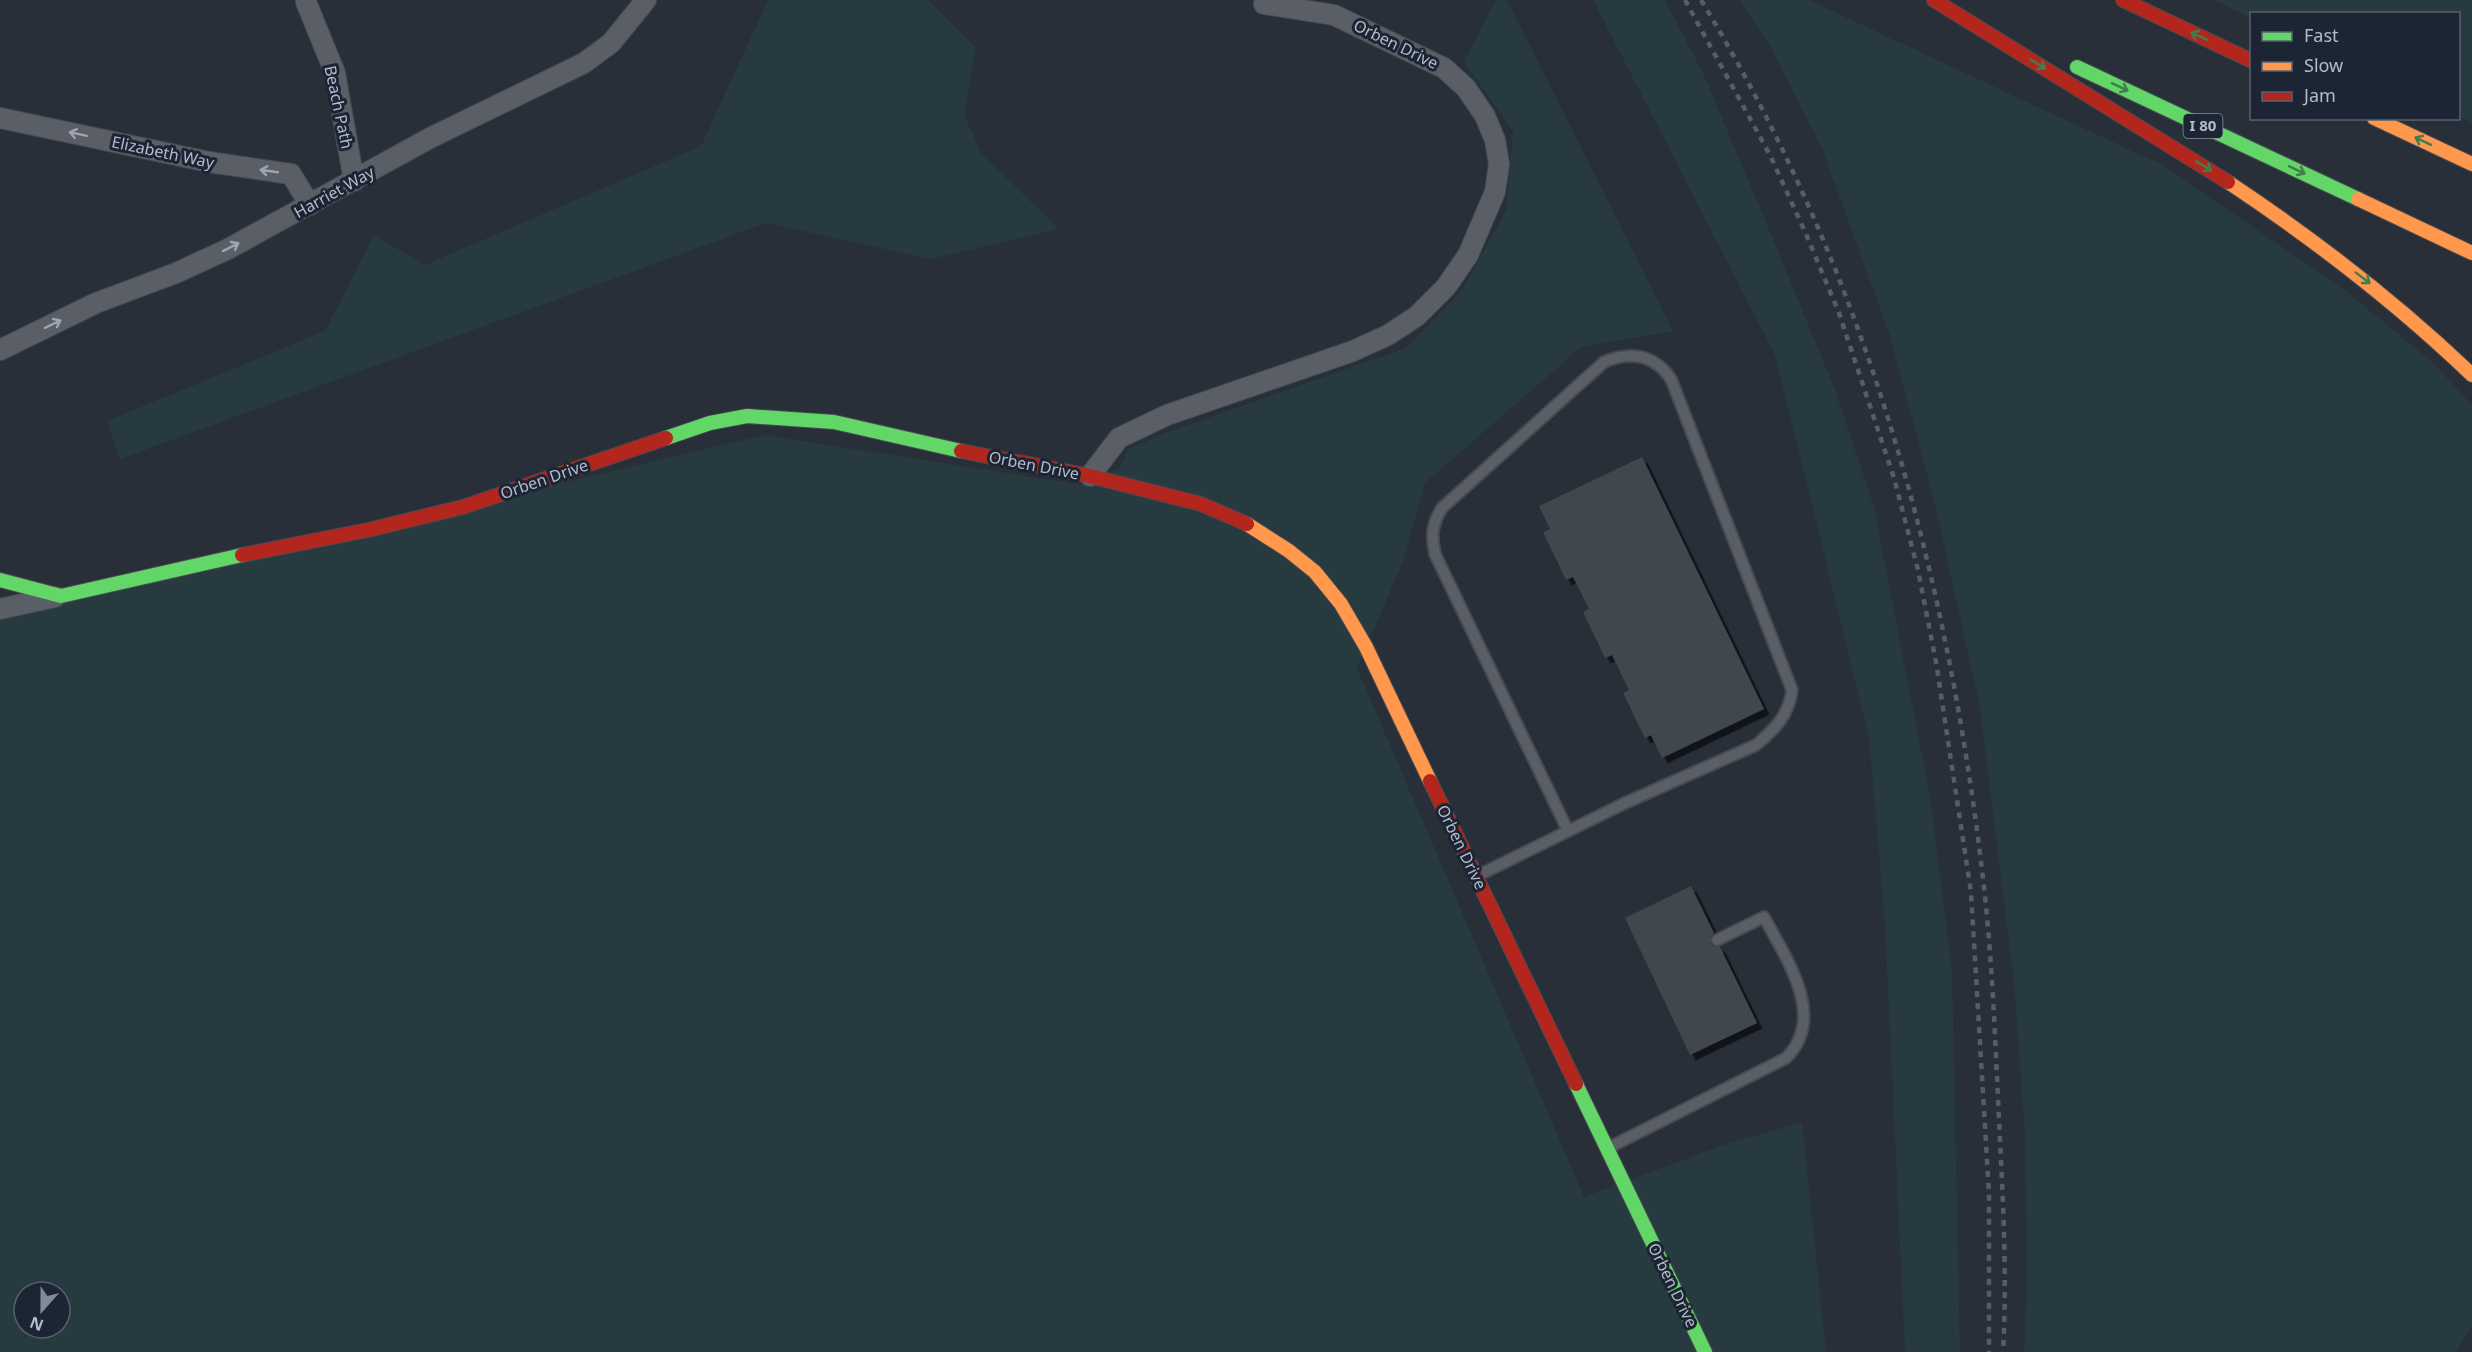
<svg xmlns="http://www.w3.org/2000/svg" width="2472" height="1352" viewBox="0 0 2472 1352" font-family="'Noto Sans',sans-serif">
  <style>
    .green { fill: #263a3f; fill-rule: evenodd }
    .building { fill: #41464e; filter: url(#shadow) }
    .lines { fill: none; stroke-linecap: round; stroke-linejoin: round }
    .lane-casing { stroke: #464a51; stroke-width: 14 }
    .street-casing { stroke: #464a51; stroke-width: 22 }
    .fast-casing { stroke: #464a51; stroke-width: 16 }
    .slow-casing { stroke: #464a51; stroke-width: 16 }
    .jam-casing { stroke: #464a51; stroke-width: 16 }
    .lane { stroke: #5a5e66; stroke-width: 10 }
    .street { stroke: #5a5e66; stroke-width: 20 }
    .fast { stroke: #63d668; stroke-width: 14 }
    .slow { stroke: #ff974d; stroke-width: 14 }
    .jam { stroke: #b3261e; stroke-width: 14 }
    .rail { stroke: #585d64; stroke-width: 4.5; stroke-dasharray: 6 6; stroke-linecap: butt }
    .oneway { stroke: #407e4e }
    .oneway2 { stroke: #9ea4b1 }
    .labels { text-anchor: middle; stroke-width: 6; stroke-linejoin: round; paint-order: stroke }
    .shield { fill: #1c2534; stroke: #868e9d; stroke-width: 1.5 }
    .shield-label { font-size: 15px; font-weight: bold; fill: #b4bbca }
    .street-label { font-size: 16px; fill: #b4bbca; stroke: #1c2534 }
  </style>
  <defs>
    <filter id="shadow"><feDropShadow dx="5.5" dy="5.5" stdDeviation="0" flood-color="#0009"/></filter>
  </defs>
  <rect width="100%" height="100%" fill="#292f39"/>
  <g class="green">
    <path d="M 768,0 L 928,0 L 976,48 L 964,114 L 981,153 L 1059,229 L 931,259 L 766,223 L 120,459 L 107,421 L 325,331 L 374,235 L 425,265 L 701,146 Z"/>
    <path d="M 1496,0 L 1507,0 L 1673,331 L 1581,347 L 1425,483 L 1403,562 L 1357,668 L 1584,1197 L 1721,1146 L 1802,1122 L 1826,1352 L 0,1352 L 0,616 L 764,435 L 1083,485 L 1119,468 L 1129,449 L 1168,432 L 1406,348 L 1461,292 L 1506,211 L 1513,132 L 1464,62 ZM 24,1292 L 60,1292 L 60,1328 L 24,1328 Z"/>
    <path d="M 1593,0 L 1665,0 L 1704,75 L 1778,251 L 1835,390 L 1874,507 L 1930,797 L 1952,971 L 1960,1352 L 1905,1352 L 1885,925 L 1869,737 L 1775,355 Z"/>
    <path d="M 1740,0 L 1809,0 L 2160,164 L 2340,286 L 2432,362 L 2472,405 L 2472,1325 L 2456,1352 L 2024,1352 L 2027,1281 L 2025,1132 L 2014,984 L 1980,708 L 1934,500 L 1890,336 L 1822,148 L 1769,44 Z"/>
    <path d="M 2214,0 L 2472,0 L 2472,123 L 2459,117 L 2458,14 L 2252,14 L 2251,18 Z"/>
  </g>
  <g class="building">
    <path d="M 1642,457 L 1764,709 L 1662,758 L 1651,735 L 1645,738 L 1623,693 L 1629,690 L 1612,655 L 1605,658 L 1583,612 L 1589,609 L 1573,577 L 1566,580 L 1543,532 L 1550,529 L 1539,506 Z"/>
    <path d="M 1691,886 L 1714,933 L 1711,936 L 1710,943 L 1713,946 L 1720,947 L 1757,1023 L 1690,1055 L 1625,918 Z"/>
  </g>
  <g class="lines">
    <g class="lane-casing">
      <g id="lane">
        <path d="M 1477,876 L 1625,803 L 1756,745 C 1775,729 1789,715 1792,690 L 1671,379 C 1654,354 1630,351 1604,362 L 1442,508 C 1432,524 1431,535 1435,554 L 1568,831"/>
        <path d="M 1608,1148 L 1786,1058 C 1828,1017 1785,957 1764,917 L 1717,940"/>
      </g>
    </g>
    <g class="street-casing">
      <g id="street">
        <path d="M 306,2 L 335,73 L 354,181"/>
        <path d="M 0,118 L 209,162 L 291,174 L 310,205"/>
        <path d="M 0,350 L 96,303 L 176,273 L 228,249 L 430,138 L 584,63 L 611,43 L 646,0"/>
        <path d="M 1090,476 L 1119,438 L 1167,415 L 1353,351 L 1388,335 L 1417,316 L 1446,287 L 1468,255 L 1495,192 L 1499,164 L 1495,140 L 1485,116 L 1466,88 L 1444,68 L 1334,15 L 1264,4"/>
        <path d="M 0,609 L 55,597"/>
      </g>
    </g>
    <g class="fast-casing">
      <g id="fast">
        <path d="M 2077,67 L 2358,199"/>
        <path d="M 666,438 L 710,423 L 747,416 L 834,422 L 961,451"/>
        <path d="M 0,580 L 61,596 L 242,555"/>
        <path d="M 1576,1084 L 1705,1352"/>
      </g>
    </g>
    <g class="slow-casing">
      <g id="slow">
        <path d="M 2374,118 L 2472,164"/>
        <path d="M 2228,182 C 2315,240 2396,302 2472,375"/>
        <path d="M 2358,199 L 2472,253"/>
        <path d="M 1247,524 L 1289,551 L 1315,572 L 1341,604 L 1366,647 L 1430,781"/>
      </g>
    </g>
    <g class="jam-casing">
      <g id="jam">
        <path d="M 1934,0 L 2228,182"/>
        <path d="M 2123,0 L 2252,61"/>
        <path d="M 961,451 L 1090,476 L 1201,504 L 1247,524"/>
        <path d="M 242,555 L 368,530 L 463,507 L 666,438"/>
        <path d="M 1430,781 L 1576,1084"/>
      </g>
    </g>
    <use href="#lane" class="lane"/>
    <use href="#street" class="street"/>
    <use href="#fast" class="fast"/>
    <use href="#slow" class="slow"/>
    <use href="#jam" class="jam"/>
    <g class="rail">
      <path d="M 1685,0 L 1770,155 L 1806,234 L 1839,313 L 1894,478 L 1918,570 L 1936,662 L 1971,892 L 1989,1194 L 1989,1352"/>
      <path d="M 1701,0 C 1866,271 1948,573 1984,887 C 1991,950 1994,1014 1997,1077 C 2001,1168 2008,1261 2003,1352"/>
    </g>
  </g>
  <defs><path id="oneway-shaft" d="M-6 0H5M1.5-3L5.5 0L1.5 3" fill="none" stroke-width="1.6" stroke-linecap="round" stroke-linejoin="round" transform="scale(1.5)"/></defs>
  <g class="oneway">
    <use href="#oneway-shaft" transform="translate(2199 36) rotate(-155)"/>
    <use href="#oneway-shaft" transform="translate(2038 64) rotate(32)"/>
    <use href="#oneway-shaft" transform="translate(2120 87) rotate(25)"/>
    <use href="#oneway-shaft" transform="translate(2423 141) rotate(-155)"/>
    <use href="#oneway-shaft" transform="translate(2204 166) rotate(31)"/>
    <use href="#oneway-shaft" transform="translate(2297 170) rotate(25)"/>
    <use href="#oneway-shaft" transform="translate(2363 278) rotate(37)"/>
  </g>
  <g class="oneway2">
    <use href="#oneway-shaft" transform="translate(78 134) rotate(-168)"/>
    <use href="#oneway-shaft" transform="translate(269 171) rotate(-172)"/>
    <use href="#oneway-shaft" transform="translate(231 247) rotate(-27)"/>
    <use href="#oneway-shaft" transform="translate(53 324) rotate(-26)"/>
  </g>
  <g class="labels">
    <rect class="shield" x="2183.5" y="114" width="39" height="24" rx="4.5"/>
    <g class="shield-label">
      <text x="2203" y="131">I 80</text>
    </g>
    <g class="street-label">
      <text transform="translate(1396 44) rotate(26)" y="6">Orben Drive</text>
      <text transform="translate(339 107) rotate(78)" y="6">Beach Path</text>
      <text transform="translate(163 152) rotate(12)" y="6">Elizabeth Way</text>
      <text transform="translate(334 192) rotate(-29)" y="6">Harriet Way</text>
      <text transform="translate(1034 465) rotate(11)" y="6">Orben Drive</text>
      <text transform="translate(544 479) rotate(-19)" y="6">Orben Drive</text>
      <text transform="translate(1462 847) rotate(64)" y="6">Orben Drive</text>
      <text transform="translate(1673 1285) rotate(64)" y="6">Orben Drive</text>
    </g>
  </g>
  <rect x="2250" y="12" width="210" height="108" fill="#1c2534" stroke="#596170" stroke-width="1.5"/>
  <rect x="2262" y="32" width="30" height="9" fill="#63d668" stroke="#596170" stroke-width="1.5"/>
  <text x="2304" y="42" font-size="18" fill="#b4bbca">Fast</text>
  <rect x="2262" y="62" width="30" height="9" fill="#ff974d" stroke="#596170" stroke-width="1.5"/>
  <text x="2304" y="72" font-size="18" fill="#b4bbca">Slow</text>
  <rect x="2262" y="92" width="30" height="9" fill="#b3261e" stroke="#596170" stroke-width="1.5"/>
  <text x="2304" y="102" font-size="18" fill="#b4bbca">Jam</text>
  <g transform="translate(42 1310) rotate(201)"><circle r="28" fill="#1c2534" stroke="#596170" stroke-width="1.5"/>
  <path d="M0-4.5L10 22L0 15L-10 22Z" fill="#838a97"/>
  <text y="-9" font-size="16" font-weight="bold" text-anchor="middle" fill="#b4bbca">N</text>
  </g>
</svg>
